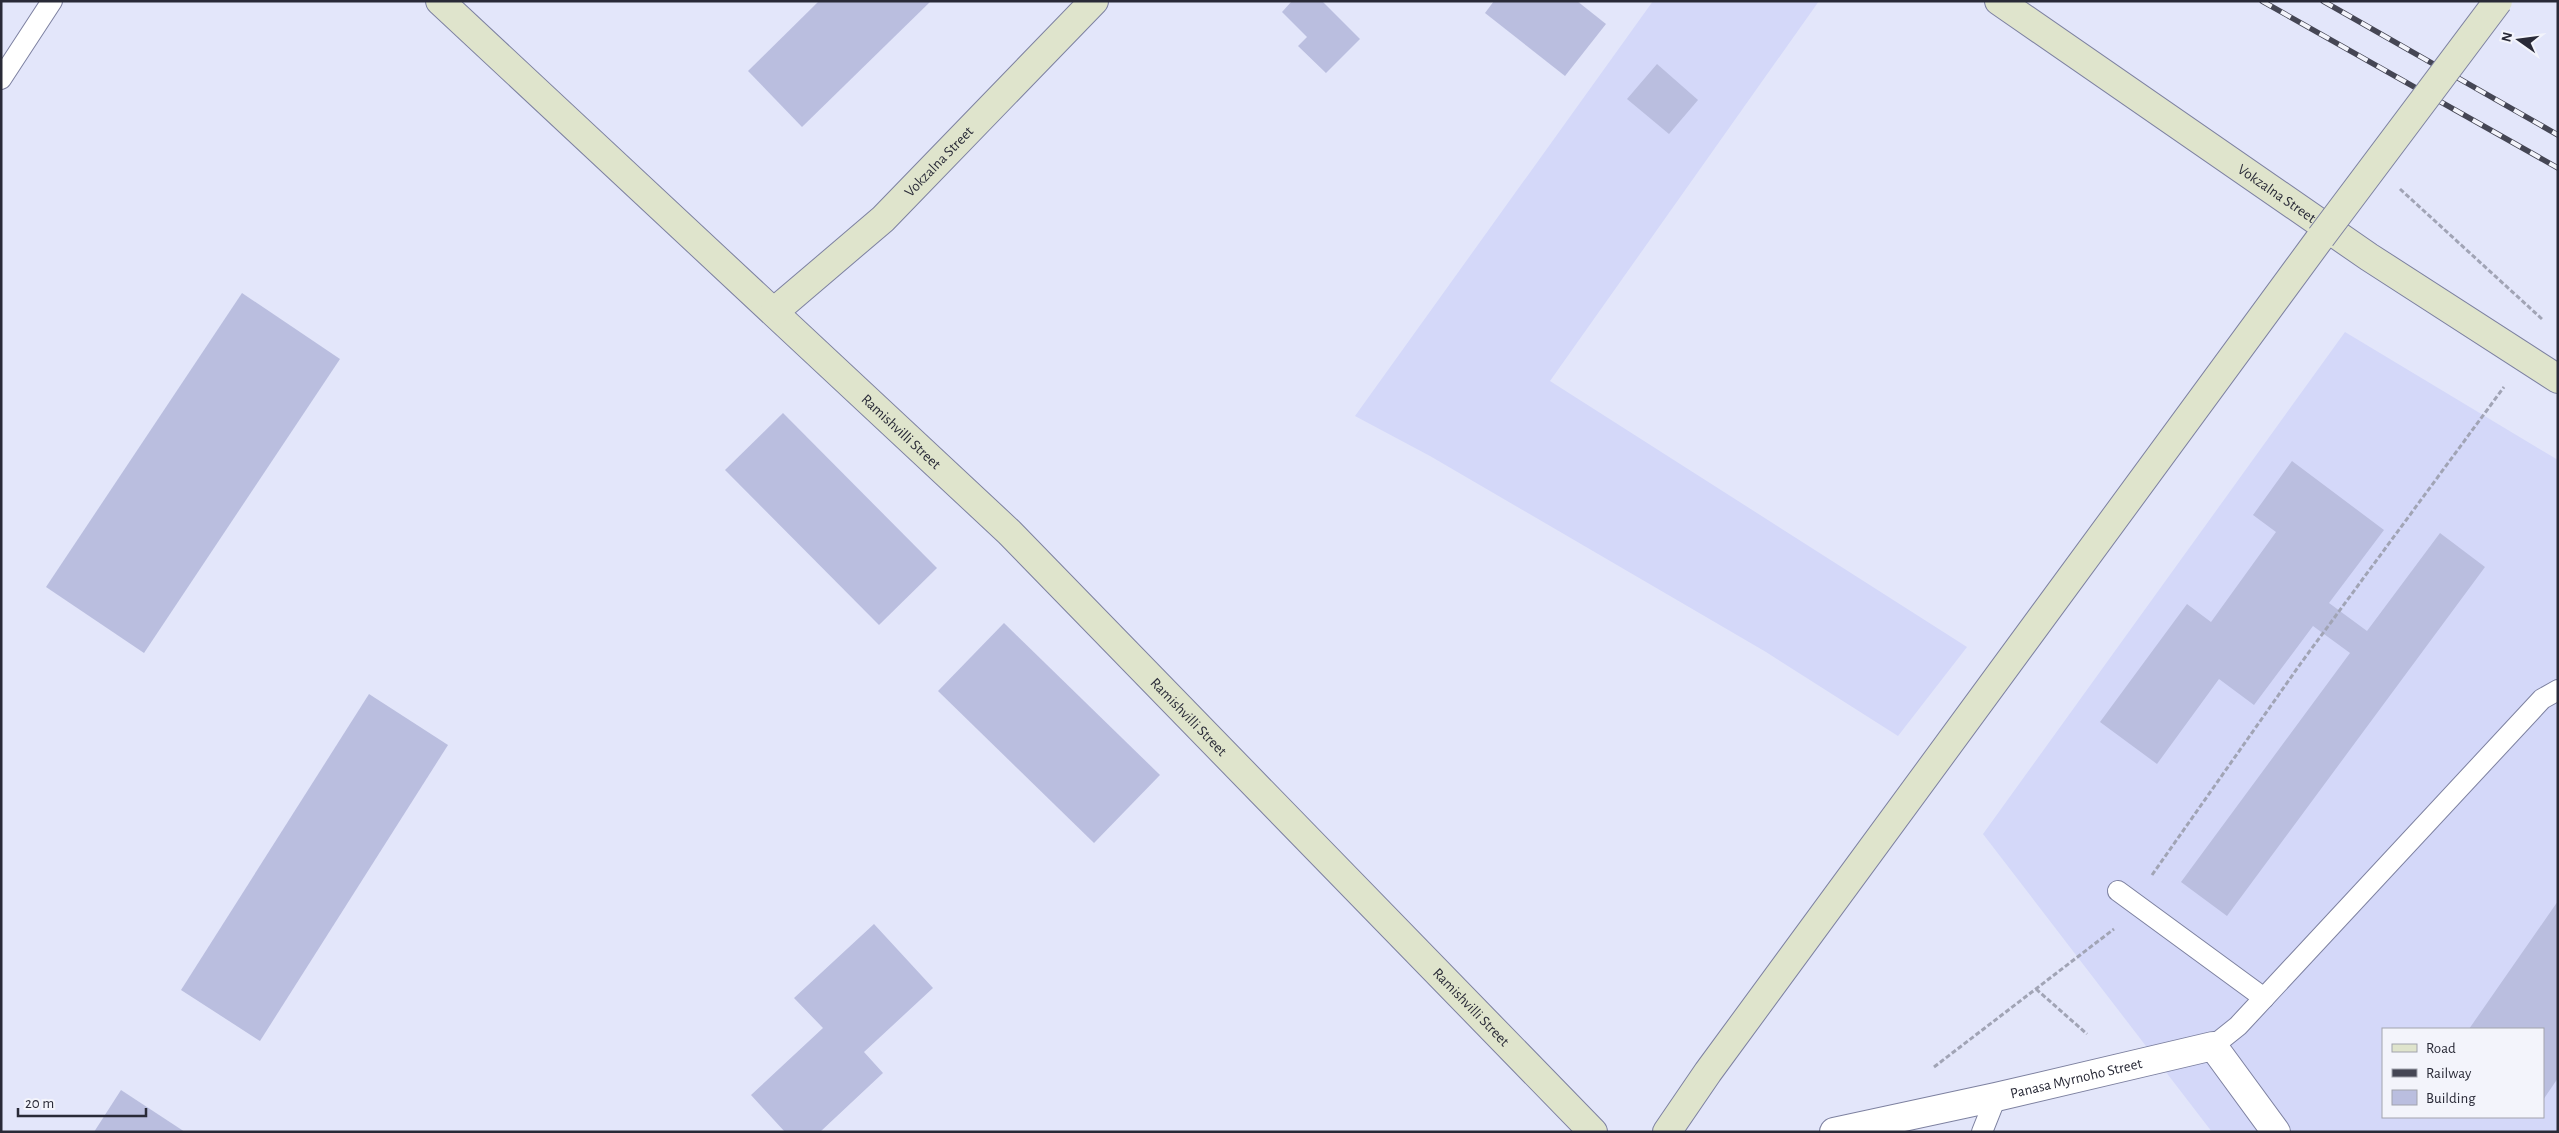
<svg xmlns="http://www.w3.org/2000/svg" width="2559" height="1133" viewBox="0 0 2559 1133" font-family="'Alegreya Sans',sans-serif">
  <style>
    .built { fill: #d4d8f9; fill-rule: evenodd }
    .building { fill: #babedf }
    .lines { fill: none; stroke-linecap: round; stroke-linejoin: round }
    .lane-casing { stroke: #7d81a0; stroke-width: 22 }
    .street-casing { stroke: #7d81a0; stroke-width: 30 }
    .secondary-casing { stroke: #7d81a0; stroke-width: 30 }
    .path { stroke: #a1a4b5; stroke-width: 3; stroke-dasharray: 5 2.5; stroke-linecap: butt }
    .lane { stroke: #fff; stroke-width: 20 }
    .street { stroke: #fff; stroke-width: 28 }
    .secondary { stroke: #dfe4cc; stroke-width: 28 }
    .rail-casing { stroke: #454654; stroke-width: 5.5 }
    .rail { stroke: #f3f4fb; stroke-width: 4; stroke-dasharray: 11; stroke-linecap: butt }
    .secondary-bridge-casing { stroke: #7d81a0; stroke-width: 30; stroke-linecap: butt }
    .secondary-bridge { stroke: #dfe4cc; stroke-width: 28 }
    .labels { text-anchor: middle; stroke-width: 4; stroke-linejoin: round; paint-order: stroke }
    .street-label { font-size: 15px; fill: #292a37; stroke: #f3f4fb }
  </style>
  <rect width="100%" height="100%" fill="#e3e6fa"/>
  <g class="built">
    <path d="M 1653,1 L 1819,1 L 1550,381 L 1967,647 L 1898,736 L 1766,652 L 1430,456 L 1355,416 Z"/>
    <path d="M 2345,332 L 2558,460 L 2558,1132 L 2212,1132 L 1983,834 ZM 2383,1029 L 2543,1029 L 2543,1117 L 2383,1117 Z"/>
  </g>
  <g class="building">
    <path d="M 819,1 L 931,1 L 802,127 L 748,71 Z"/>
    <path d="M 1292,1 L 1322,1 L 1360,39 L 1326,73 L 1298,46 L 1307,37 L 1282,12 Z"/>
    <path d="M 1494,1 L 1577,1 L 1606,24 L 1565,76 L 1485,13 Z"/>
    <path d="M 1657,64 L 1698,100 L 1669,134 L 1627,99 Z"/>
    <path d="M 242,293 L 340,359 L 144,653 L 46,587 Z"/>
    <path d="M 783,413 L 937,568 L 879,625 L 725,470 Z"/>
    <path d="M 2292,461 L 2384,530 L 2329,603 L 2367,631 L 2440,533 L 2485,567 L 2227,916 L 2181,882 L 2350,653 L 2313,626 L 2254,705 L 2219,679 L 2157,764 L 2100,722 L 2187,604 L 2211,622 L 2276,532 L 2253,515 Z"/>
    <path d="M 1004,623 L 1160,775 L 1094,843 L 938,691 Z"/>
    <path d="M 369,694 L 448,745 L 260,1041 L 181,990 Z"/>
    <path d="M 2558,901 L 2558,1078 L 2543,1100 L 2543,1029 L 2469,1029 Z"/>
    <path d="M 874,924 L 933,988 L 864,1052 L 883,1073 L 820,1132 L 785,1132 L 751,1095 L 823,1028 L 794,998 Z"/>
    <path d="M 121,1090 L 185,1132 L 94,1132 Z"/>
  </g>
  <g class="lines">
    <g class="lane-casing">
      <g id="lane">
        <path d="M 1,79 L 52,1"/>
        <path d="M 2118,891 L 2264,998"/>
        <path d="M 2213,1046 L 2238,1026 L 2542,699 L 2558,690"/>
        <path d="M 1982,1132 L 1996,1097"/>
      </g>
    </g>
    <g class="street-casing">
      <g id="street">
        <path id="s1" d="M 1834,1132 L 1996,1097 L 2213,1046 L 2276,1132"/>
      </g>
    </g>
    <g class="secondary-casing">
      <g id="secondary">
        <path id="s2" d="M 440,1 L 1009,532 L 1593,1132"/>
        <path id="s3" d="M 1999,1 L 2369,257 L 2558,379"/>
        <path id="s4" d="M 775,311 L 883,219 L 1094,1"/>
        <path d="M 1667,1132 L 1708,1072 L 2321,237"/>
      </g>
    </g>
    <g class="path">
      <path d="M 2400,189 L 2542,319"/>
      <path d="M 2152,875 L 2301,663 L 2504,387"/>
      <path d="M 2036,989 L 2087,1034"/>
      <path d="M 1934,1067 L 2114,929"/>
    </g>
    <use href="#lane" class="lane"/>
    <use href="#street" class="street"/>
    <use href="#secondary" class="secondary"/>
    <g class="rail-casing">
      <g id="rail">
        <path d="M 2262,1 L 2558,168"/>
        <path d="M 2323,1 L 2558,135"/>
      </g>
    </g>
    <use href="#rail" class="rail"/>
    <g class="secondary-bridge-casing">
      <path id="secondary-bridge" d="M 2321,237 L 2498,1"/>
    </g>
    <use href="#secondary-bridge" class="secondary-bridge"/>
  </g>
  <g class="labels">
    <g class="street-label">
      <text dy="5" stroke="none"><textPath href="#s4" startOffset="222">Vokzalna Street</textPath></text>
      <text dy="5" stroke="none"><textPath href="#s3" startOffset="338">Vokzalna Street</textPath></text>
      <text dy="5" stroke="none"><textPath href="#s2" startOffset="631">Ramishvilli Street</textPath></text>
      <text dy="5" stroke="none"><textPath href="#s2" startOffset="1036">Ramishvilli Street</textPath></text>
      <text dy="5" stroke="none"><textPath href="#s2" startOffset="1441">Ramishvilli Street</textPath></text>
      <text dy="5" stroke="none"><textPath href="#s1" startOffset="248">Panasa Myrnoho Street</textPath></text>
    </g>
  </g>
  <rect width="2559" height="1133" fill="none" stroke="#292a37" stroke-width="5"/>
  <rect x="2382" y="1028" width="162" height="90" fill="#f3f4fb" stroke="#a2a3ad"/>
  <rect x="2392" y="1044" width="25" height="8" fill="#dfe4cc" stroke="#a2a3ad"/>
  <text x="2426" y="1053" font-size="15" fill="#292a37">Road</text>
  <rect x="2392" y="1069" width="25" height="8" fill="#454654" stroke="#a2a3ad"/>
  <text x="2426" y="1078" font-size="15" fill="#292a37">Railway</text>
  <rect x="2392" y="1090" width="25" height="15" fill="#babedf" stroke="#a2a3ad"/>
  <text x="2426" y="1103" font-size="15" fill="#292a37">Building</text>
  <g transform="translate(2519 40) rotate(284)" stroke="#f3f4fb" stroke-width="4" paint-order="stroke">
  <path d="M0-4L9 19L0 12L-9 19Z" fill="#292a37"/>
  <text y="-8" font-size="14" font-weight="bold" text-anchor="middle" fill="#292a37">N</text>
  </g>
  <path d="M18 1108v8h128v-8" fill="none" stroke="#292a37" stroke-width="2.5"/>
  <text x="25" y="1108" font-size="15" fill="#292a37" stroke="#f3f4fb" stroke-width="4" paint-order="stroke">20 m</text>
</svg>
